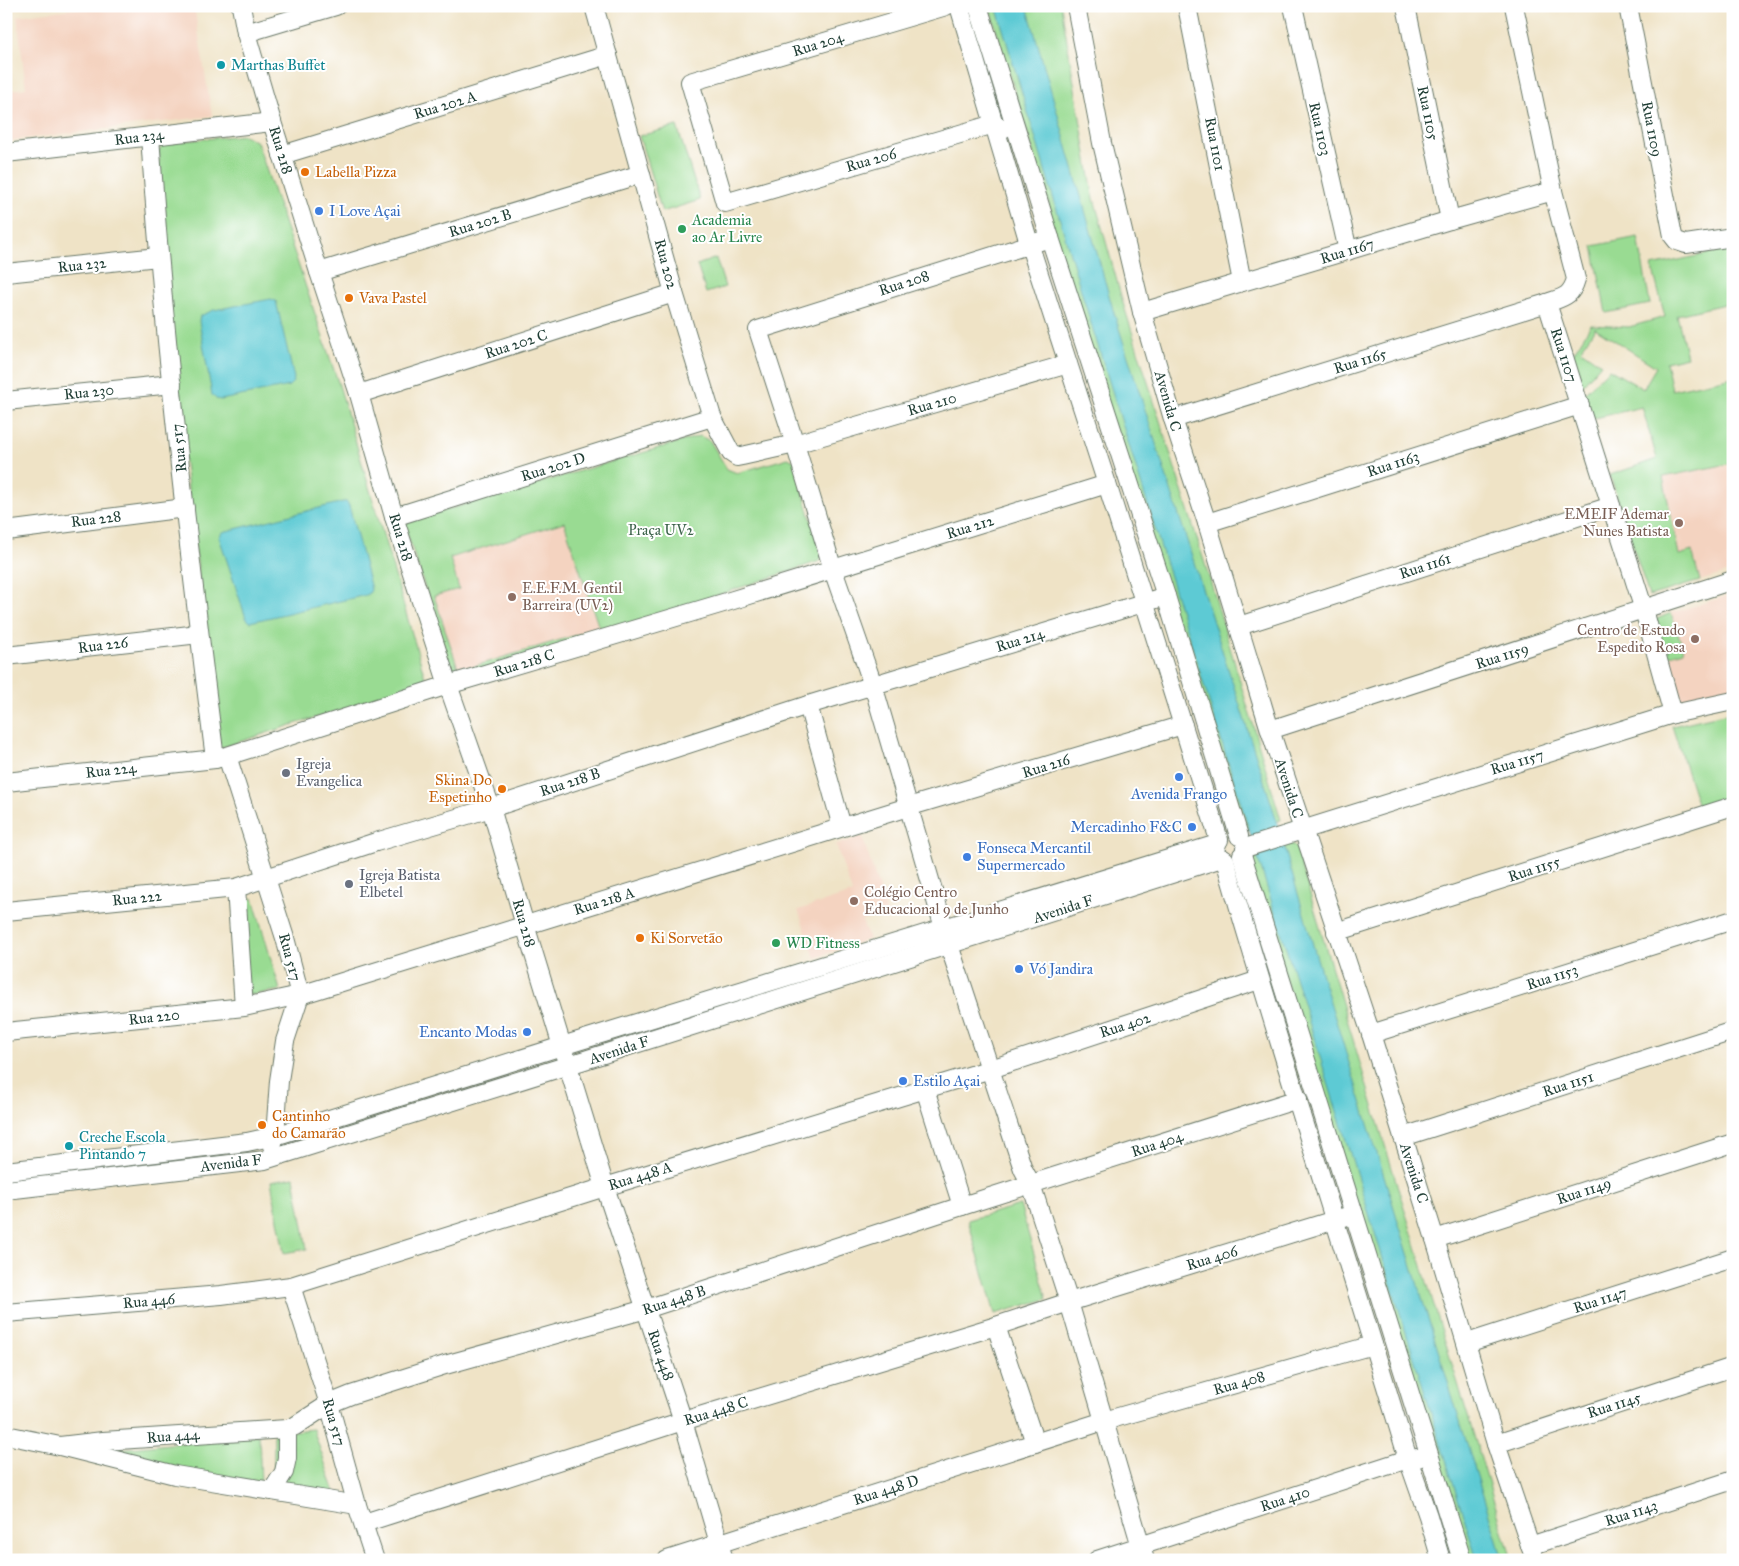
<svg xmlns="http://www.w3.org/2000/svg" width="1739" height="1566" viewBox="0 0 1739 1566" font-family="'IM FELL Great Primer',serif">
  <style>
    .built { fill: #f4d3c0 }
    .green { fill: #99db92; stroke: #5c8c63; fill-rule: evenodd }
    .water { fill: #5dcad4; stroke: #3e8484 }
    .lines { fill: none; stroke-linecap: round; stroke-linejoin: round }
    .minor-casing { stroke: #687767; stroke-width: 20 }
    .minor { stroke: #fff; stroke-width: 18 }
    .culture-dot { fill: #0f9aa8; stroke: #fff; stroke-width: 2 }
    .food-dot { fill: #e8710a; stroke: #fff; stroke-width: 2 }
    .shop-dot { fill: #3f7fe0; stroke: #fff; stroke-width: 2 }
    .leisure-dot { fill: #2e9e5b; stroke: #fff; stroke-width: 2 }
    .education-dot { fill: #8d6e63; stroke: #fff; stroke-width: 2 }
    .worship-dot { fill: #6b7280; stroke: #fff; stroke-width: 2 }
    .labels { text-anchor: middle; stroke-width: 4; stroke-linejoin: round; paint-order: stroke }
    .street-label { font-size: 15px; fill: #1f3d34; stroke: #fff }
    .culture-label { font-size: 15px; fill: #0d838f; stroke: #fff; text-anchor: start }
    .food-label { font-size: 15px; fill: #c56008; stroke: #fff; text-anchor: start }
    .shop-label { font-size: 15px; fill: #366cbe; stroke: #fff; text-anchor: start }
    .leisure-label { font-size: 15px; fill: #27864d; stroke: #fff; text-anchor: start }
    .education-label { font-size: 15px; fill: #785e54; stroke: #fff; text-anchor: end }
    .park-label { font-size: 15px; fill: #3e644c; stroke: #fff }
    .worship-label { font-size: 15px; fill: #5b616d; stroke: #fff; text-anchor: start }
  </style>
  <rect width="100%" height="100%" fill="#fff"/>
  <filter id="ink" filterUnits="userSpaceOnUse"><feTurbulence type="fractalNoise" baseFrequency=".02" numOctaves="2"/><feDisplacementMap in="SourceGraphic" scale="10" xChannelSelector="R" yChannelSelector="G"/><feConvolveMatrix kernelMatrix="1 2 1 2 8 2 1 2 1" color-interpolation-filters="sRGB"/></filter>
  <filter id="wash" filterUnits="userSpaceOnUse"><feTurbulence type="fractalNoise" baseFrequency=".0096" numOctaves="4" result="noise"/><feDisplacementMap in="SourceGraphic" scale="20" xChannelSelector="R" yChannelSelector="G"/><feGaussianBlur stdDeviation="1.12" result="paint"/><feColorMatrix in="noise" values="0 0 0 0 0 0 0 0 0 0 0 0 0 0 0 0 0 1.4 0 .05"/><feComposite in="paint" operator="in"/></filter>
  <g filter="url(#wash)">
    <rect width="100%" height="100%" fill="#efe3c6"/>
    <g class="built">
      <path d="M 95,6 L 194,6 L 212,116 L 6,141 L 6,91 L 26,88 L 17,16 Z"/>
      <path d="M 1733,387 L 1733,571 L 1649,596 L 1610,475 L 1657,459 L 1642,407 Z"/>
      <path d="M 565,522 L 599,628 L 459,671 L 434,596 L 459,589 L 450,558 Z"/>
      <path d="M 1733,594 L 1733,689 L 1678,700 L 1652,621 L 1671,613 Z"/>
      <path d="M 862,836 L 887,913 L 862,921 L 869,939 L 815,958 L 798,910 L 852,893 L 836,845 Z"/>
    </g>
    <g class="green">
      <path d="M 989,6 L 1061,6 L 1093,195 L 1123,303 L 1211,583 L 1281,820 L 1246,830 L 1048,238 L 1049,204 Z"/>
      <path d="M 677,126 L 700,200 L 662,212 L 639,136 Z"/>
      <path d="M 244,135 L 257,142 L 339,385 L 426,681 L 422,688 L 304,721 L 220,748 L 163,284 L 159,151 L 164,143 Z"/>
      <path d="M 1638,237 L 1650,304 L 1606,313 L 1593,246 Z"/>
      <path d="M 1733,248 L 1733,302 L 1677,315 L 1687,357 L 1666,362 L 1672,390 L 1733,377 L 1733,463 L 1663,477 L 1679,555 L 1692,551 L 1700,581 L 1649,596 L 1610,475 L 1657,459 L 1642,407 L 1591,419 L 1583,394 L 1609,369 L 1643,389 L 1656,367 L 1595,328 L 1581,350 L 1601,364 L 1581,387 L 1572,355 L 1591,325 L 1629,327 L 1665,317 L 1652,266 Z"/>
      <path d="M 716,258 L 725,287 L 706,293 L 697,265 Z"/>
      <path d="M 700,436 L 710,441 L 727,469 L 737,473 L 788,458 L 794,461 L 822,556 L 820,561 L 456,682 L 404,524 L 419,518 ZM 564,522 L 599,628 L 459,671 L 434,596 L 459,589 L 450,558 Z"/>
      <path d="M 1671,613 L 1684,651 L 1664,657 L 1652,621 Z"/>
      <path d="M 1733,712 L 1733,802 L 1700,812 L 1672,726 Z"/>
      <path d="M 1287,840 L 1296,847 L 1365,1080 L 1512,1560 L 1465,1560 L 1248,858 L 1252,853 Z"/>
      <path d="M 253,898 L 280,990 L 246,996 L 241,904 Z"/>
      <path d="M 294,1177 L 307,1249 L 284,1253 L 271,1181 Z"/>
      <path d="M 1020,1205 L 1047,1299 L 995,1314 L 968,1220 Z"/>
      <path d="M 313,1429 L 338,1501 L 274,1487 L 274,1433 Z"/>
      <path d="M 259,1435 L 261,1485 L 116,1456 L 120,1449 Z"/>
    </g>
    <g class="water">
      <path d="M 996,6 L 1027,6 L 1114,313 L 1274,812 L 1323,979 L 1503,1560 L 1477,1560 L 1089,317 Z"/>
      <path d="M 271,299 L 276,301 L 294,378 L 293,382 L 289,386 L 221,400 L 216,399 L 212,395 L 199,321 L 200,316 L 214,310 Z"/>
      <path d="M 343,502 L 347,502 L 349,506 L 371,589 L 370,592 L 366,595 L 250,622 L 246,618 L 219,537 L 223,532 Z"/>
    </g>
  </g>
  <g filter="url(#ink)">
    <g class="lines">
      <g class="minor-casing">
        <g id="minor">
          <path d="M 241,6 L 246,33 L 272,122 L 319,272 L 359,394 L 394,517 L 448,685 L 491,808 L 525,925 L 605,1187 L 683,1421 L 724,1560"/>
          <path d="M 594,6 L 674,293 L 712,417 L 731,453 L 737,457 L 742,456 L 795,444 L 1068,364"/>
          <path d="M 946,6 L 690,82 L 725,203 L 994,124 L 1003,129"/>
          <path d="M 959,6 L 1029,243 L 1107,484 L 1219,840"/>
          <path d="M 978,6 L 1050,238 L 1166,596 L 1239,836"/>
          <path d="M 1076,6 L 1102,143 L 1142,312 L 1173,419 L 1207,523 L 1270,730 L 1371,1034 L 1435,1239 L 1496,1444 L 1535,1560"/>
          <path d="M 1187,6 L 1242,282"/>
          <path d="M 1293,6 L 1348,251"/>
          <path d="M 1406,6 L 1450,220"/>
          <path d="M 1514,6 L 1553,191 L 1576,279 C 1571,297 1563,297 1547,303 L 1644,610 L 1673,714"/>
          <path d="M 1628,6 L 1673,236 L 1677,241 L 1686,244 L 1733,237"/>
          <path d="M 246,33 L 336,6"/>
          <path d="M 150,136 C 164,344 189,552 215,759"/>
          <path d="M 6,153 L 272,122"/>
          <path d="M 282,155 L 608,55"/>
          <path d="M 1050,238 L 758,330 L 795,444 L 833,570 L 873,685 L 949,945 L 1023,1169 L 1031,1184 L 1069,1302 L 1145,1560"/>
          <path d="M 319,272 L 641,174"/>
          <path d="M 6,273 L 158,257"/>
          <path d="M 1142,312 L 1450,220 L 1553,191"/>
          <path d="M 359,394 L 674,293"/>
          <path d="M 6,401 L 172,384"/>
          <path d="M 1173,419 L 1547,303"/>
          <path d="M 394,517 L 712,417"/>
          <path d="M 1207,523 L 1580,405"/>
          <path d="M 6,531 L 185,508"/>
          <path d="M 1239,626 L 1611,506"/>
          <path d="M 6,656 L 199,634"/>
          <path d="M 808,705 L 842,827"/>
          <path d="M 1270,730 L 1733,580"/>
          <path d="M 227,756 L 285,938 L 300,995 L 285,1041 L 279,1081 L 275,1136 L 272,1146"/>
          <path d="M 6,782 L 215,759 L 227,756 L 448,685 L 730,601 L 1107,484"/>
          <path d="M 1245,848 L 1673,714 L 1733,701"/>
          <path d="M 1242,855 L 1462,1560"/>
          <path d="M 1225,860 C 1283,1061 1348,1259 1408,1459 L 1428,1516 L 1441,1560"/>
          <path d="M 236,888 L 244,1007"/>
          <path d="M 6,911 L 236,888 L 376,842 L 491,808 L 808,705 L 1166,596"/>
          <path d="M 1336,932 L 1733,806"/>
          <path d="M 6,1032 L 244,1007 L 300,995 L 908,807 L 1183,725"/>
          <path d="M 1371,1034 L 1733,920"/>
          <path d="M 925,1089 L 962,1206"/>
          <path d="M 1403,1137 L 1733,1031"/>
          <path d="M 6,1171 L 247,1142 L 275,1136 L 562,1046 L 1217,844"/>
          <path d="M 6,1190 L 265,1160 L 569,1065 L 1222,858"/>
          <path d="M 1435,1239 L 1733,1143"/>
          <path d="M 291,1286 L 329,1404 L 357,1505 L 375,1560"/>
          <path d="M 6,1313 L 221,1295 L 291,1286 L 605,1187 L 991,1069 L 1259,980"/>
          <path d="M 996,1326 L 1035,1443"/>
          <path d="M 1467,1343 L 1733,1258"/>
          <path d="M 6,1435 L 60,1446 L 175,1475 L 357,1505"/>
          <path d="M 1496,1444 L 1733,1367"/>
          <path d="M 60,1446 L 103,1441 L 287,1429 L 295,1426 L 329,1404 L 351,1395 L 445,1365 L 646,1309 L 962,1206 L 1298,1099"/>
          <path d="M 272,1491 L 284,1472 L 287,1458 L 287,1429"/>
          <path d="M 364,1523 L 683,1421 L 996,1326 L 1069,1302 L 1354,1214"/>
          <path d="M 1530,1546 L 1733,1480"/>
          <path d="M 667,1560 L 1104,1421 L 1373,1345"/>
          <path d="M 1097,1560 L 1408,1459 L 1418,1458"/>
        </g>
      </g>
      <use href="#minor" class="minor"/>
    </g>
  </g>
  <g class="culture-dot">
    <circle cx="221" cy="65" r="5"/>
    <circle cx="69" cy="1146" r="5"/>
  </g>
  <g class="food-dot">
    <circle cx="305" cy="172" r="5"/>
    <circle cx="349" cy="298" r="5"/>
    <circle cx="502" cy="789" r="5"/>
    <circle cx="640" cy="938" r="5"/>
    <circle cx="262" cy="1125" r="5"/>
  </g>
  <g class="shop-dot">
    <circle cx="319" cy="211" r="5"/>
    <circle cx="1179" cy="777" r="5"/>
    <circle cx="1192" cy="827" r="5"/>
    <circle cx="967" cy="857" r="5"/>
    <circle cx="1019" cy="969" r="5"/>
    <circle cx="527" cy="1032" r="5"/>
    <circle cx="903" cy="1081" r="5"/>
  </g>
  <g class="leisure-dot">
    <circle cx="682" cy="229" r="5"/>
    <circle cx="776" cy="943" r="5"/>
  </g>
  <g class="education-dot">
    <circle cx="1679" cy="523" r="5"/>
    <circle cx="512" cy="597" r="5"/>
    <circle cx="1695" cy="639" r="5"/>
    <circle cx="854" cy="901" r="5"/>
  </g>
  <g class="worship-dot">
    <circle cx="286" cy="773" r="5"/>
    <circle cx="349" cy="884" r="5"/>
  </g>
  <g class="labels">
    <g class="street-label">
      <text transform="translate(818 44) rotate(-17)" y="5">Rua 204</text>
      <text transform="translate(445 105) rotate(-17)" y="5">Rua 202 A</text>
      <text transform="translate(1428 113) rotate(78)" y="5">Rua 1105</text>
      <text transform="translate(1320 129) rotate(77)" y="5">Rua 1103</text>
      <text transform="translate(1652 129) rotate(79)" y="5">Rua 1109</text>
      <text transform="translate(139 137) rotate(-7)" y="5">Rua 234</text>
      <text transform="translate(1215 144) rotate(79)" y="5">Rua 1101</text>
      <text transform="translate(281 150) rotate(73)" y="5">Rua 218</text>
      <text transform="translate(871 160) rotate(-16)" y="5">Rua 206</text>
      <text transform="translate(480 223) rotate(-17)" y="5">Rua 202 B</text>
      <text transform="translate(1347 251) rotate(-17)" y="5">Rua 1167</text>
      <text transform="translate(666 264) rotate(75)" y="5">Rua 202</text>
      <text transform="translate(82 265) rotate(-6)" y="5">Rua 232</text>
      <text transform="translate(904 283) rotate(-18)" y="5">Rua 208</text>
      <text transform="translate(516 344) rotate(-18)" y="5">Rua 202 C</text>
      <text transform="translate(1564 355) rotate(72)" y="5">Rua 1107</text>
      <text transform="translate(1360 361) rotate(-17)" y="5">Rua 1165</text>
      <text transform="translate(89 392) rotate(-6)" y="5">Rua 230</text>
      <text transform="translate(1168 401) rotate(74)" y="5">Avenida C</text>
      <text transform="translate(932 404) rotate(-16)" y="5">Rua 210</text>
      <text transform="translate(179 448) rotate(-96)" y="5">Rua 517</text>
      <text transform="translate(1393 464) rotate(-18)" y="5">Rua 1163</text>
      <text transform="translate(553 467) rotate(-17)" y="5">Rua 202 D</text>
      <text transform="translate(96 519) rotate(-7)" y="5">Rua 228</text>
      <text transform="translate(970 527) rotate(-17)" y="5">Rua 212</text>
      <text transform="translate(401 537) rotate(73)" y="5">Rua 218</text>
      <text transform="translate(1425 566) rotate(-18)" y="5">Rua 1161</text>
      <text transform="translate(1020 640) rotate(-17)" y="5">Rua 214</text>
      <text transform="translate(103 645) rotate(-7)" y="5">Rua 226</text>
      <text transform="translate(1502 656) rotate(-18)" y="5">Rua 1159</text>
      <text transform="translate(524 663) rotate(-17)" y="5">Rua 218 C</text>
      <text transform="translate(1517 762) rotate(-17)" y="5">Rua 1157</text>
      <text transform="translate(1046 766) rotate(-17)" y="5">Rua 216</text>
      <text transform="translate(111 770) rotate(-6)" y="5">Rua 224</text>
      <text transform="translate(570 782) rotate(-18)" y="5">Rua 218 B</text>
      <text transform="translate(1289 788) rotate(72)" y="5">Avenida C</text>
      <text transform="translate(1534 869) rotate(-18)" y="5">Rua 1155</text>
      <text transform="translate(137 898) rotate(-6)" y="5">Rua 222</text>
      <text transform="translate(604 901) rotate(-17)" y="5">Rua 218 A</text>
      <text transform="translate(1063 909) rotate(-18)" y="5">Avenida F</text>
      <text transform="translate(524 923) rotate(74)" y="5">Rua 218</text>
      <text transform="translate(290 957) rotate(75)" y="5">Rua 517</text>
      <text transform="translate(1552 977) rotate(-18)" y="5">Rua 1153</text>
      <text transform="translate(154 1017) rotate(-6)" y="5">Rua 220</text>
      <text transform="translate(1125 1025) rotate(-18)" y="5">Rua 402</text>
      <text transform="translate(619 1050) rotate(-18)" y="5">Avenida F</text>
      <text transform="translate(1568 1084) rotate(-18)" y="5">Rua 1151</text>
      <text transform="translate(1157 1144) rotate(-18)" y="5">Rua 404</text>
      <text transform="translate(231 1163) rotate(-7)" y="5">Avenida F</text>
      <text transform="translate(1414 1173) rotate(72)" y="5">Avenida C</text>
      <text transform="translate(640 1176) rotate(-17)" y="5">Rua 448 A</text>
      <text transform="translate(1584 1191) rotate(-18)" y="5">Rua 1149</text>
      <text transform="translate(1212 1258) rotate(-17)" y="5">Rua 406</text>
      <text transform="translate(674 1300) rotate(-18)" y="5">Rua 448 B</text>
      <text transform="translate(1600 1300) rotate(-18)" y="5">Rua 1147</text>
      <text transform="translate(149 1301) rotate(-5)" y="5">Rua 446</text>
      <text transform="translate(661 1355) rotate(71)" y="5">Rua 448</text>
      <text transform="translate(1239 1383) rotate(-16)" y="5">Rua 408</text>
      <text transform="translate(1614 1405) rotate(-18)" y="5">Rua 1145</text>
      <text transform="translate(716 1411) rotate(-17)" y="5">Rua 448 C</text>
      <text transform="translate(334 1422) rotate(74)" y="5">Rua 517</text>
      <text transform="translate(173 1436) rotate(-4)" y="5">Rua 444</text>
      <text transform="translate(886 1490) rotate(-18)" y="5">Rua 448 D</text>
      <text transform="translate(1285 1499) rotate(-18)" y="5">Rua 410</text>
      <text transform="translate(1631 1513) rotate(-18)" y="5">Rua 1143</text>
    </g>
    <g class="culture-label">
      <text x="231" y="70">Marthas Buffet</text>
      <text x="79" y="1142">Creche Escola<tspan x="79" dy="17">Pintando 7</tspan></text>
    </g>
    <g class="food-label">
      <text x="315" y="177">Labella Pizza</text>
      <text x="359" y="303">Vava Pastel</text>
      <text x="492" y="785" text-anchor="end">Skina Do<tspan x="492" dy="17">Espetinho</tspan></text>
      <text x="650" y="943">Ki Sorvetão</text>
      <text x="272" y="1121">Cantinho<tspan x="272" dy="17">do Camarão</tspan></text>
    </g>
    <g class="shop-label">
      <text x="329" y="216">I Love Açai</text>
      <text x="1179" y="799" text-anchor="middle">Avenida Frango</text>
      <text x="1182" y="832" text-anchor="end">Mercadinho F&amp;C</text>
      <text x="977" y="853">Fonseca Mercantil<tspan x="977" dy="17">Supermercado</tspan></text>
      <text x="1029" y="974">Vó Jandira</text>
      <text x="517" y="1037" text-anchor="end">Encanto Modas</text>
      <text x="913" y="1086">Estilo Açai</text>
    </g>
    <g class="leisure-label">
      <text x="692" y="225">Academia<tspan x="692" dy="17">ao Ar Livre</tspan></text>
      <text x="786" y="948">WD Fitness</text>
    </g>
    <g class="education-label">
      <text x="1669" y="519">EMEIF Ademar<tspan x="1669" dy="17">Nunes Batista</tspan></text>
      <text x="522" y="593" text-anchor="start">E.E.F.M. Gentil<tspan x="522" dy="17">Barreira (UV2)</tspan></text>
      <text x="1685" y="635">Centro de Estudo<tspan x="1685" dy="17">Espedito Rosa</tspan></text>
      <text x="864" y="897" text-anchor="start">Colégio Centro<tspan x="864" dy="17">Educacional 9 de Junho</tspan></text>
    </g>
    <g class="park-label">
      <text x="661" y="535">Praça UV2</text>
    </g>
    <g class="worship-label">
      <text x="296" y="769">Igreja<tspan x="296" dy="17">Evangelica</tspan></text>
      <text x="359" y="880">Igreja Batista<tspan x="359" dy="17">Elbetel</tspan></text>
    </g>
  </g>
  <rect width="1739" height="1566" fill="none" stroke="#fff" stroke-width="25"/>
</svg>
